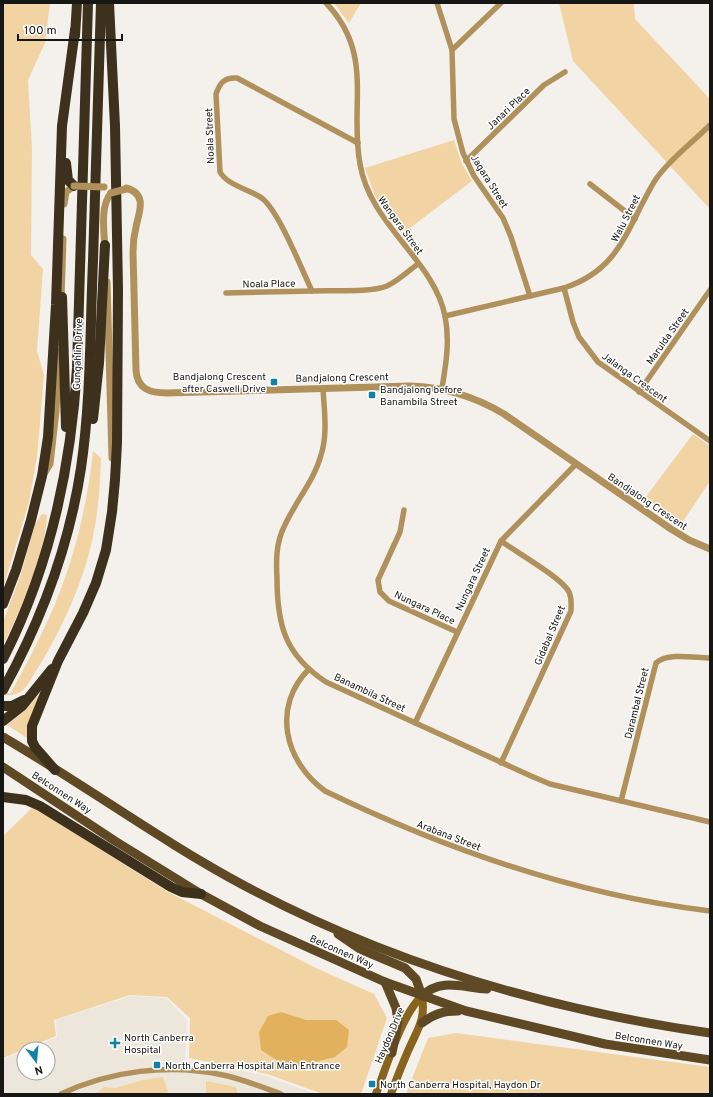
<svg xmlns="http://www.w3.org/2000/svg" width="713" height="1097" viewBox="0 0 713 1097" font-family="Overpass,sans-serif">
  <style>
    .built { fill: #ece6db }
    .green { fill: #f2d3a3 }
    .water { fill: #e2b15d }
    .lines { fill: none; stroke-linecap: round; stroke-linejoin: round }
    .minor { stroke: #b0915c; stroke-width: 5.5 }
    .tertiary { stroke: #b0915c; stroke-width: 7 }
    .secondary { stroke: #88631d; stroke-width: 8 }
    .primary { stroke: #5e4924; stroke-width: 9 }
    .motorway { stroke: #3d311e; stroke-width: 10 }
    .tertiary-bridge { stroke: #b0915c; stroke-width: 7 }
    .poi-dot { fill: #1181a9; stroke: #fff; stroke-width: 1.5 }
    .labels { text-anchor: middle; stroke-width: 3; stroke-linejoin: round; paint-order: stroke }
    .street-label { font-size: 10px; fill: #161614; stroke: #fff }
    .poi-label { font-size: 10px; fill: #161614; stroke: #fff; text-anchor: start }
  </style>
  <rect width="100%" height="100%" fill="#f4f1ed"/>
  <path class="built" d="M 131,996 L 166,998 L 187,1020 L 185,1061 L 208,1063 L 266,1076 L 316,1094 L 3,1094 L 3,1059 L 24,1051 L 24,1073 L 48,1073 L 48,1049 L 29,1049 L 57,1037 L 56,1020 Z"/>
  <g class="green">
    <path d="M 3,3 L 50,3 L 45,43 L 28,80 L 32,149 L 31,255 L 43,269 L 37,351 L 44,375 L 37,457 L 29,502 L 3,588 Z"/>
    <path d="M 334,3 L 361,3 L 349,23 Z"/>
    <path d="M 559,3 L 634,3 L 635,19 L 710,99 L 710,209 L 573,61 Z"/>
    <path d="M 454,140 L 462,164 L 472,181 L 402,234 L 375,196 L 365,168 Z"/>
    <path d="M 693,434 L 710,446 L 710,481 L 682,523 L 645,498 Z"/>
    <path d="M 93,451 L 101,458 C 100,482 99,507 94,531 C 86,577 61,632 36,671 C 32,677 29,684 24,689 C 19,694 12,696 4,695 L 3,690 L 10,694 C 24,669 37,644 49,618 C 73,565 87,508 93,451 Z"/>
    <path d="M 42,514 L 47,515 C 46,550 20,613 3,645 L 3,622 L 21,574 L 35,524 Z"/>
    <path d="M 39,694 L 41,695 L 27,738 L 7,725 L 22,713 Z"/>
    <path d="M 33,807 L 168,892 L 316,968 L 374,994 L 387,1018 L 361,1094 L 323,1094 L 267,1074 L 189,1058 L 190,1018 L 167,997 L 130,995 L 54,1020 L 56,1036 L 3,1058 L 3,836 Z"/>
    <path d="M 456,1033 L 710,1067 L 710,1094 L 406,1094 L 428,1038 Z"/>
    <path d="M 163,1077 L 168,1092 L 160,1094 L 95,1094 L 104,1087 L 116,1088 L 143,1080 Z"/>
    <path d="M 206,1081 L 236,1087 L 238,1094 L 206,1094 Z"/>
  </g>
  <path class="water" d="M 281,1012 L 306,1020 L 336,1020 L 349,1030 L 347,1047 L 335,1057 L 299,1066 L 278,1061 L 261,1050 L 259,1032 L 268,1016 Z"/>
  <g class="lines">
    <g class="minor">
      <path d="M 326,3 C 375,54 349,105 360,164 C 370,225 434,260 445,316 C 450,341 446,364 442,388"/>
      <path d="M 437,3 L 452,50 L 454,119 L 463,153 L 474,176 L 503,218 L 511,237 L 530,296"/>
      <path d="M 452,50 L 501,3"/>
      <path d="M 358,143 L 237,78 C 224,77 220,83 216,94 L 220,172 C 228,186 250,189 263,199 C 280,214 301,268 312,291 C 332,290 370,293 387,286 C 398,281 408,271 418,264"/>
      <path d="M 466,161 L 544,85 L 565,72"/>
      <path d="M 590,184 L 635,219"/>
      <path d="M 564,288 L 573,322 L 579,337 L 598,362 L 710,441"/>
      <path d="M 226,293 L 312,291"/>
      <path d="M 445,316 L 564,288 C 609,273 621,246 641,206 C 646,197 650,188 656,179 C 670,159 692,143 710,125"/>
      <path d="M 323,388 C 324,409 328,434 321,455 C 314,481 295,502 284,527 C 276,543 276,561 277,578 C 277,625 285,655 326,682 L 531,776 L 550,784 L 710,822"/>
      <path d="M 639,392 L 710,290"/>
      <path d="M 404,510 L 400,532 L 378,580 L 380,592 L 389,601 L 457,632"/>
      <path d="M 501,541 C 516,552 562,578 569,592 C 572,598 571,604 571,611 L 501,763"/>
      <path d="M 309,669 C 271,707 285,762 325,791 C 447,850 575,895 710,911"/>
      <path d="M 415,723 L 501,541 L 576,464"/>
      <path d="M 621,801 L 656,663 C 668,652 695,658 710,658"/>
      <path d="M 61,1094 C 109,1071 170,1063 223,1075 C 242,1079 262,1087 281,1094"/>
    </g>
    <g class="tertiary">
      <path d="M 126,188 C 148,194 139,212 136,227 C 134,235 133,243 133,252 L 136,370 C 137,389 150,393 167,393 L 410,386 C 445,387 474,396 504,414 L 671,529 L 689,540 L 710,549"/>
      <path d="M 64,204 L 66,192 L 74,186"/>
      <path d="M 105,248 C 104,232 100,206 111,193"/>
      <path d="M 107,282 L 112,458"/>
      <path d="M 61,300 L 63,239"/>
      <path d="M 44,474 L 50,464 L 56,411 L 59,352"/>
    </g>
    <g class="secondary">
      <path d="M 376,1094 C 387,1066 401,1015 422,996"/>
      <path d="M 391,1094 C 396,1080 402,1065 408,1051 C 417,1030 426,1020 422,996"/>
    </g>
    <g class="primary">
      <path d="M 3,737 C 85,785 161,841 245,886 C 390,963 548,1010 710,1033"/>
      <path d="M 3,767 L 115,841 L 201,894 L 260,926 L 385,982 L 466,1011 L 605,1044 L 710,1060"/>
      <path d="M 338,934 L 360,949 L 405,968 L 416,979 L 422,996"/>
      <path d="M 385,982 L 396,1008 L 398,1022 L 392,1053"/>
      <path d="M 422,996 C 441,977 464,988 487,989"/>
      <path d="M 422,1023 C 434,1014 443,1011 458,1011"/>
    </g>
    <g class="motorway">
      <path d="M 75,36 L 77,3"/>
      <path d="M 66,163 L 68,180 L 74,186"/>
      <path d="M 62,297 L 66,427"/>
      <path d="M 93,419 L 99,363 L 105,245"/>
      <path d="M 3,604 L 16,570 L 31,520 L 42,476 L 48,437 L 56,305 L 62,126 L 75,30"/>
      <path d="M 3,659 C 49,569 71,469 77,368 L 88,3"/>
      <path d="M 3,690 C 41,621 69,547 81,468 C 91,400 90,330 93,261 C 95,175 98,89 101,3"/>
      <path d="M 3,706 L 12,706 L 24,700"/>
      <path d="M 3,721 L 22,706 L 52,669"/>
      <path d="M 55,770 L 35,747 L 32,741 L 32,726 L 58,661 L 83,613 L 96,583 L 106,550 L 112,512 L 115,480 L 117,443 L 118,290 L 115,126 L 109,3"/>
      <path d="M 3,797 L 26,800 L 40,806 L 171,887 L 182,892 L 201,894"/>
    </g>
    <g class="tertiary-bridge">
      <path d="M 74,186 L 104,187"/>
      <path d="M 111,193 L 126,189"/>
    </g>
  </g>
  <g class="poi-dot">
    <rect x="270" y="378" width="8" height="8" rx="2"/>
    <rect x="368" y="391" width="8" height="8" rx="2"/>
    <path d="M113 1037h4v4h4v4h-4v4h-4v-4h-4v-4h4z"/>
    <rect x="153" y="1061" width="8" height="8" rx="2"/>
    <rect x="368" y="1080" width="8" height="8" rx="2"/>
  </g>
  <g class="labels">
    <g class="street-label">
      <text transform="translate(508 108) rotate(-44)" y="4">Janari Place</text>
      <text transform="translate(209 136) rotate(-92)" y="4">Noala Street</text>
      <text transform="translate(490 181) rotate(58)" y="4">Jagara Street</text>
      <text transform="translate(625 218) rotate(-63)" y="4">Walu Street</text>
      <text transform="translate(401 225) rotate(54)" y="4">Wangara Street</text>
      <text transform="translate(269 283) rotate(-1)" y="4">Noala Place</text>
      <text transform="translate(667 336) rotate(-55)" y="4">Marulda Street</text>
      <text transform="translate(77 354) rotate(-88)" y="4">Gungahlin Drive</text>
      <text transform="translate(342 377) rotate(-1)" y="4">Bandjalong Crescent</text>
      <text transform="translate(635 377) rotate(36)" y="4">Jalanga Crescent</text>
      <text transform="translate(648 501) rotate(34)" y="4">Bandjalong Crescent</text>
      <text transform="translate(472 579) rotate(-65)" y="4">Nungara Street</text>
      <text transform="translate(425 607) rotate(25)" y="4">Nungara Place</text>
      <text transform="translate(549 635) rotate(-67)" y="4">Gidabal Street</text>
      <text transform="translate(370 692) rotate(25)" y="4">Banambila Street</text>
      <text transform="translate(636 703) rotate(-76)" y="4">Darambal Street</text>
      <text transform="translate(62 792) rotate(33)" y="4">Belconnen Way</text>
      <text transform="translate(449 835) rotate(21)" y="4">Arabana Street</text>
      <text transform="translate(342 951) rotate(24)" y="4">Belconnen Way</text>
      <text transform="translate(389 1035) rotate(-67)" y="4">Haydon Drive</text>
      <text transform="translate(649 1040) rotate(9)" y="4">Belconnen Way</text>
    </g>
    <g class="poi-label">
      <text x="266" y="380" text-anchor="end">Bandjalong Crescent<tspan x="266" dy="12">after Caswell Drive</tspan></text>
      <text x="380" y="393">Bandjalong before<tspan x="380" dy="12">Banambila Street</tspan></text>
      <text x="124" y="1041">North Canberra<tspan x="124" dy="12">Hospital</tspan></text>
      <text x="165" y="1069">North Canberra Hospital Main Entrance</text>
      <text x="380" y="1088">North Canberra Hospital, Haydon Dr</text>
    </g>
  </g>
  <rect width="713" height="1097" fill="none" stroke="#161614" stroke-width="8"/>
  <g transform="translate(36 1061) rotate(164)"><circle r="19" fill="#ffffff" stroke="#a2a2a1"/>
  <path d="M0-3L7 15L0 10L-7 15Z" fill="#1181a9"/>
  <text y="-6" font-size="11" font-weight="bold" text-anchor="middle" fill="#161614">N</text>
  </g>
  <path d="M18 34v6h104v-6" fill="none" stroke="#161614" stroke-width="2"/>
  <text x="24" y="34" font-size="12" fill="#161614" stroke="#ffffff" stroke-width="3" paint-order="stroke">100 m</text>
</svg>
